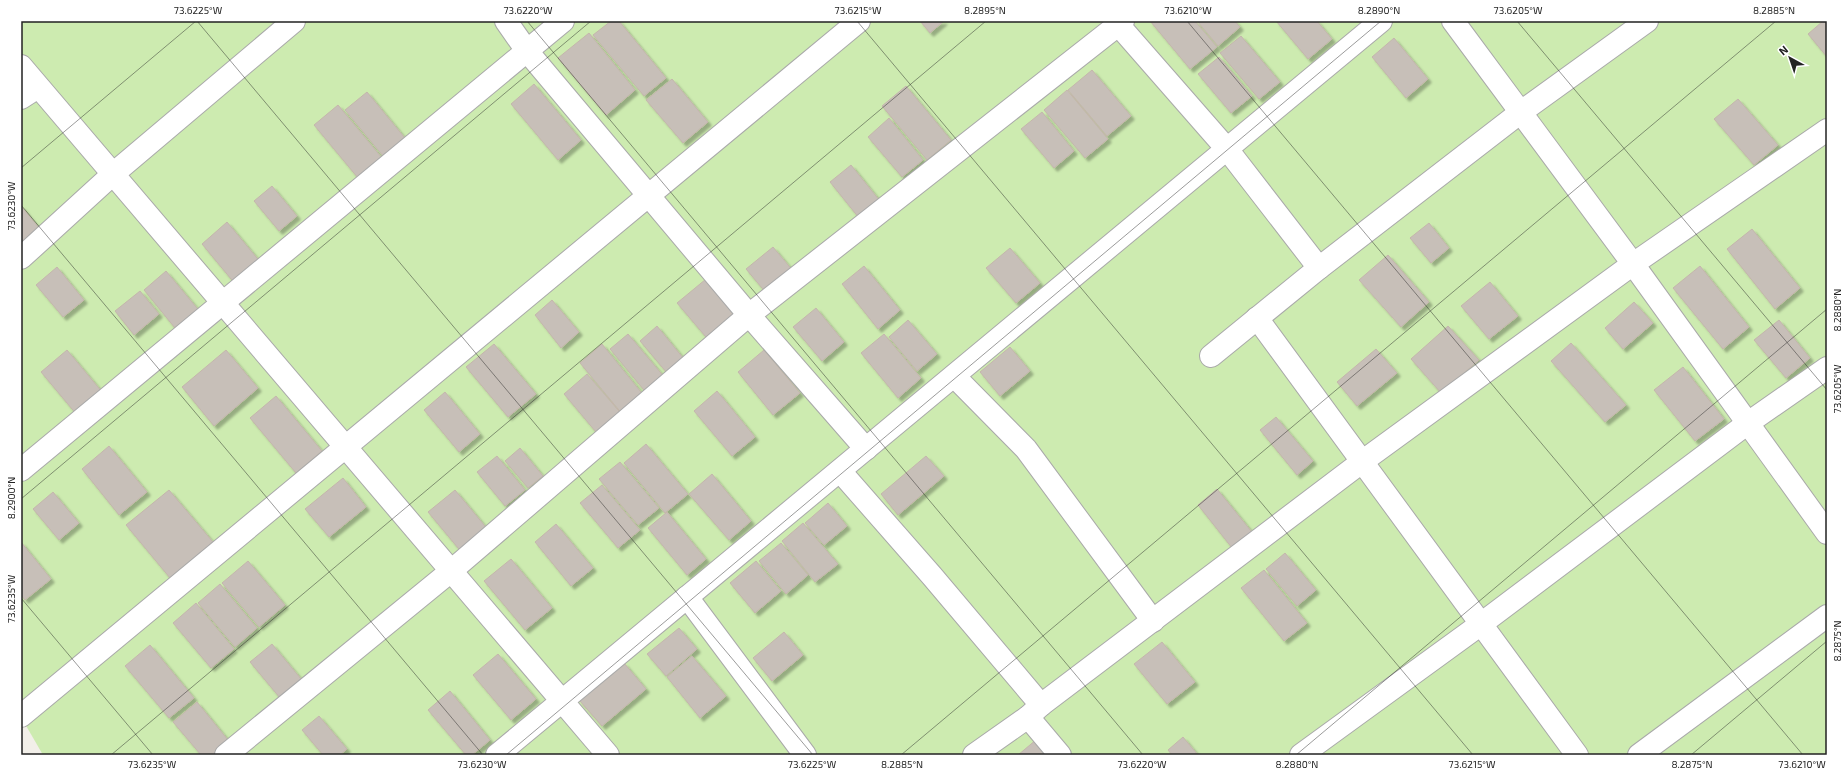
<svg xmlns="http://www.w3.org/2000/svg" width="1848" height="776" viewBox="0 0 1848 776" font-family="'Exo 2',sans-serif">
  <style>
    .grass { fill: #cdebb0 }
    .building { fill: #c7bfb8; stroke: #c4b6ab; filter: url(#shadow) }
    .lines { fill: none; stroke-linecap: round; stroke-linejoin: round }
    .minor-casing { stroke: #a9a9a9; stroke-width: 24 }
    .minor { stroke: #fff; stroke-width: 22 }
    .ticks { fill: none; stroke: #222; stroke-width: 1; stroke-opacity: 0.45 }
    .neatline { fill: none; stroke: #222; stroke-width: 1.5 }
    .ticks-label { font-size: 10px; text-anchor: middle; fill: #222 }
  </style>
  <defs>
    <filter id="shadow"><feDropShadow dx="3.5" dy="3.5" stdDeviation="1" flood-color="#0004"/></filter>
  </defs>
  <rect width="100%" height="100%" fill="#f2efe9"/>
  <path class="grass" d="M 21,21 L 1827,21 L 1827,755 L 43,755 L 21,717 Z"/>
  <g class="building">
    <path d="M 611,21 L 619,21 L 666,78 L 644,96 L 593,35 Z"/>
    <path d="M 920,21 L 944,21 L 930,33 Z"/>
    <path d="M 1150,21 L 1195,21 L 1217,47 L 1190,69 Z"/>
    <path d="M 1197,21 L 1235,21 L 1240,27 L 1218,46 Z"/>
    <path d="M 1276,21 L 1317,21 L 1332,39 L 1308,59 Z"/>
    <path d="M 1823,21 L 1827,21 L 1827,57 L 1808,34 Z"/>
    <path d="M 589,33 L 635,90 L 606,115 L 558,58 Z"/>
    <path d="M 1241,36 L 1280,82 L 1259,99 L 1220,53 Z"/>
    <path d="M 1394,38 L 1428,79 L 1406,98 L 1372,57 Z"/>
    <path d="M 1219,57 L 1252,96 L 1231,113 L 1198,74 Z"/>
    <path d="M 1092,70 L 1131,116 L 1107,136 L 1068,90 Z"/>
    <path d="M 672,79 L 708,122 L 683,143 L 646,100 Z"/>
    <path d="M 534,84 L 581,140 L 558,160 L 511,104 Z"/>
    <path d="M 906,86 L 951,140 L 927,160 L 882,106 Z"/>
    <path d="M 1067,90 L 1108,139 L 1085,158 L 1044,110 Z"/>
    <path d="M 367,92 L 405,138 L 383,156 L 345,110 Z"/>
    <path d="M 1738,99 L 1778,145 L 1754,165 L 1714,119 Z"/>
    <path d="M 338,105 L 382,158 L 358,178 L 314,125 Z"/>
    <path d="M 1042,112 L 1074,151 L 1054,168 L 1021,129 Z"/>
    <path d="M 889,118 L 923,160 L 902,177 L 868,137 Z"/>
    <path d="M 851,165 L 880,201 L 859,218 L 830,182 Z"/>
    <path d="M 272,186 L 297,216 L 279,231 L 254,201 Z"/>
    <path d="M 21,206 L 44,234 L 21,253 Z"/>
    <path d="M 227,222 L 262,264 L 236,285 L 202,244 Z"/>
    <path d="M 1429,223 L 1449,248 L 1431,263 L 1410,238 Z"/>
    <path d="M 1752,229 L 1800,288 L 1775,309 L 1727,249 Z"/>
    <path d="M 773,247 L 794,272 L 767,294 L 746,269 Z"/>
    <path d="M 1010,248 L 1040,283 L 1016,303 L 986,268 Z"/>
    <path d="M 1388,255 L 1429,302 L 1401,327 L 1359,280 Z"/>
    <path d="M 864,266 L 900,310 L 878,329 L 842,284 Z"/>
    <path d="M 1700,266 L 1749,327 L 1723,349 L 1673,288 Z"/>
    <path d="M 57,267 L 84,300 L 63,317 L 36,285 Z"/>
    <path d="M 166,271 L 202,314 L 179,333 L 144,290 Z"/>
    <path d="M 706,279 L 739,319 L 711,343 L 677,303 Z"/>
    <path d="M 1490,282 L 1518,316 L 1489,339 L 1461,306 Z"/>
    <path d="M 140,291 L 159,314 L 134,335 L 115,311 Z"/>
    <path d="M 552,300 L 579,332 L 561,348 L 535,315 Z"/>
    <path d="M 1634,302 L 1653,323 L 1623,349 L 1605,328 Z"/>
    <path d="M 816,308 L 844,342 L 822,361 L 793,327 Z"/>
    <path d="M 908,320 L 937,354 L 917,371 L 889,337 Z"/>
    <path d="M 1779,320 L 1810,358 L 1786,378 L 1754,340 Z"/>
    <path d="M 657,326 L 684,359 L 667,373 L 640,341 Z"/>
    <path d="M 1448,326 L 1479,360 L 1441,393 L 1411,359 Z"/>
    <path d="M 628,334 L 666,379 L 648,395 L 610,349 Z"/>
    <path d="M 884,334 L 921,378 L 898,398 L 861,353 Z"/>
    <path d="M 1571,343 L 1626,405 L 1605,422 L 1551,361 Z"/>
    <path d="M 494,344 L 536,394 L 508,417 L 466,367 Z"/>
    <path d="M 602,344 L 645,397 L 623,415 L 580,363 Z"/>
    <path d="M 1010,347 L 1030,371 L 1000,396 L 980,372 Z"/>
    <path d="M 1376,349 L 1397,373 L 1357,406 L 1337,382 Z"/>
    <path d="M 67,350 L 103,393 L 77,415 L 41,372 Z"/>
    <path d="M 226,350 L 258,388 L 214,426 L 182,387 Z"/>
    <path d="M 764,350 L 800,393 L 773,415 L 738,372 Z"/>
    <path d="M 1683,367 L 1724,419 L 1695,441 L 1654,390 Z"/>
    <path d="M 587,374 L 625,418 L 601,438 L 564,394 Z"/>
    <path d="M 717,391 L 755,437 L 732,456 L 694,411 Z"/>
    <path d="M 445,392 L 480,434 L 459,452 L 424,410 Z"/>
    <path d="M 276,396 L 322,451 L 296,473 L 250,418 Z"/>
    <path d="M 1276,417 L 1313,461 L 1297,475 L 1260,430 Z"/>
    <path d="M 646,444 L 688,494 L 665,513 L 624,463 Z"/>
    <path d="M 109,446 L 147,492 L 119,515 L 82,469 Z"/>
    <path d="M 520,448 L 543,476 L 528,488 L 505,461 Z"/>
    <path d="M 497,456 L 525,490 L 505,506 L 477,472 Z"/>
    <path d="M 926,456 L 944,476 L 898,515 L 881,494 Z"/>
    <path d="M 620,462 L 659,508 L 638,525 L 599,479 Z"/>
    <path d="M 712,474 L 751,521 L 729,540 L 689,494 Z"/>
    <path d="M 343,478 L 366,507 L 329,537 L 305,509 Z"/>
    <path d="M 602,485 L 640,530 L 618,548 L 580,503 Z"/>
    <path d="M 1217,489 L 1256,537 L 1236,553 L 1198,505 Z"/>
    <path d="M 169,490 L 213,542 L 170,578 L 126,525 Z"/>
    <path d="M 455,490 L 490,532 L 463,554 L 428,512 Z"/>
    <path d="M 53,492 L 79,523 L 59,540 L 33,509 Z"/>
    <path d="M 828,503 L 847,526 L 824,545 L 805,523 Z"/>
    <path d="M 667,512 L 706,559 L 687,575 L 648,528 Z"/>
    <path d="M 803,523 L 838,564 L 815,582 L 782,541 Z"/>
    <path d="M 556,524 L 593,568 L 571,586 L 535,542 Z"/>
    <path d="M 21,542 L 51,579 L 25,600 L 21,595 Z"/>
    <path d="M 781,543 L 808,575 L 786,594 L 759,561 Z"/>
    <path d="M 1285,553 L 1316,590 L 1297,606 L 1266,569 Z"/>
    <path d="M 511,559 L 552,608 L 525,630 L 484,581 Z"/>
    <path d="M 248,561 L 285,605 L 259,627 L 222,583 Z"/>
    <path d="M 756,561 L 781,591 L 755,613 L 730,583 Z"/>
    <path d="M 1264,570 L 1307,623 L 1284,641 L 1241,588 Z"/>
    <path d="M 220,584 L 257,628 L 235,647 L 198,603 Z"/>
    <path d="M 196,603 L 234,649 L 211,668 L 173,623 Z"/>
    <path d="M 679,628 L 697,649 L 666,676 L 647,654 Z"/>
    <path d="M 784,632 L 803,655 L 772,681 L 753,658 Z"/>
    <path d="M 1162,642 L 1195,682 L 1167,704 L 1134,664 Z"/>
    <path d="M 272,644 L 307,686 L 285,704 L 250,662 Z"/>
    <path d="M 150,645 L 194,698 L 169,718 L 125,666 Z"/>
    <path d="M 498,654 L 536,699 L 511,720 L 473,675 Z"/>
    <path d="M 692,656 L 726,696 L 700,718 L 667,677 Z"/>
    <path d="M 624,663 L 646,689 L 602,726 L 579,700 Z"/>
    <path d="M 450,691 L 490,740 L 472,755 L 466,755 L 428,710 Z"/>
    <path d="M 197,702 L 233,746 L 222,755 L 201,755 L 173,722 Z"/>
    <path d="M 319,716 L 347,749 L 340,755 L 323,755 L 302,730 Z"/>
    <path d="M 1183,737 L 1198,755 L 1172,755 L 1168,750 Z"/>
    <path d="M 1037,739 L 1051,755 L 1018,755 Z"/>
  </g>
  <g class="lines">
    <g class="minor-casing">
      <g id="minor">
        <path d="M 506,21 L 527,51 L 749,315 L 866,449"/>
        <path d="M 1115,21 L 1227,149 L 1319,268"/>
        <path d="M 1453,21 L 1633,264 L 1827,533"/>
        <path d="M 21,66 L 608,755"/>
        <path d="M 21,98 L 38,87"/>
        <path d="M 21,258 L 113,174 L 294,21"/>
        <path d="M 1257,318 L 1577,755"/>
        <path d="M 1211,356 L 1319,268 L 1521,112 L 1647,21"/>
        <path d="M 954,376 L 1026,449 L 1153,621"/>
        <path d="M 21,470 L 563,21"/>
        <path d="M 840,471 L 932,576 L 1041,705"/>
        <path d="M 687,597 L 805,755"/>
        <path d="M 21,716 L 859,21"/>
        <path d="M 1028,717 L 1060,755"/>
        <path d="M 226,755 L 451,571 L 749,315 L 1123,21"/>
        <path d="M 497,755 L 1381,21"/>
        <path d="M 974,755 L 1028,717 L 1041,705 L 1363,461 L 1633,264 L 1827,130"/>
        <path d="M 1301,755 L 1481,624 L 1748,423 L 1827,368"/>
        <path d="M 1639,755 L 1827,616"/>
      </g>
    </g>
    <use href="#minor" class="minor"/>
  </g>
  <path class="ticks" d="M 197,21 L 813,755M 527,21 L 1143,755M 857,21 L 1473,755M 1187,21 L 1803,755M 1517,21 L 1827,390M 21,168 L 196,21M 21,205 L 483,755M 21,499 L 591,21M 21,598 L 153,755M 111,755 L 986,21M 506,755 L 1381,21M 901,755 L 1776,21M 1296,755 L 1827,309M 1691,755 L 1827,641"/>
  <rect width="1848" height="776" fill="none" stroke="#ffffff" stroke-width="44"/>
  <g transform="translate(1790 58) rotate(320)" stroke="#ffffff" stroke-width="3" paint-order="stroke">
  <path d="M0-3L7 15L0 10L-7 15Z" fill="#222222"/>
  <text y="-6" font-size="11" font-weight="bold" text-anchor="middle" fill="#222222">N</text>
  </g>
  <rect x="22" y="22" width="1804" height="732" class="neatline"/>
  <g class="ticks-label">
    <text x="198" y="14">73.6225°W</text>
    <text x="528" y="14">73.6220°W</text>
    <text x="858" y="14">73.6215°W</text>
    <text x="985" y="14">8.2895°N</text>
    <text x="1188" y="14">73.6210°W</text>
    <text x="1379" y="14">8.2890°N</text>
    <text x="1518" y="14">73.6205°W</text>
    <text x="1774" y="14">8.2885°N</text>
    <text transform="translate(11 206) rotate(-90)" y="4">73.6230°W</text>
    <text transform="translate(1837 310) rotate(-90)" y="4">8.2880°N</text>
    <text transform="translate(1837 389) rotate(-90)" y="4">73.6205°W</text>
    <text transform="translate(11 498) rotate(-90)" y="4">8.2900°N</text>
    <text transform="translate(11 599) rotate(-90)" y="4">73.6235°W</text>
    <text transform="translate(1837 641) rotate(-90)" y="4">8.2875°N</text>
    <text x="152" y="768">73.6235°W</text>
    <text x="482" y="768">73.6230°W</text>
    <text x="812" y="768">73.6225°W</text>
    <text x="902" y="768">8.2885°N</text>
    <text x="1142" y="768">73.6220°W</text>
    <text x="1297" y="768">8.2880°N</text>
    <text x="1472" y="768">73.6215°W</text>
    <text x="1692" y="768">8.2875°N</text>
    <text x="1802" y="768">73.6210°W</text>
  </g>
</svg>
